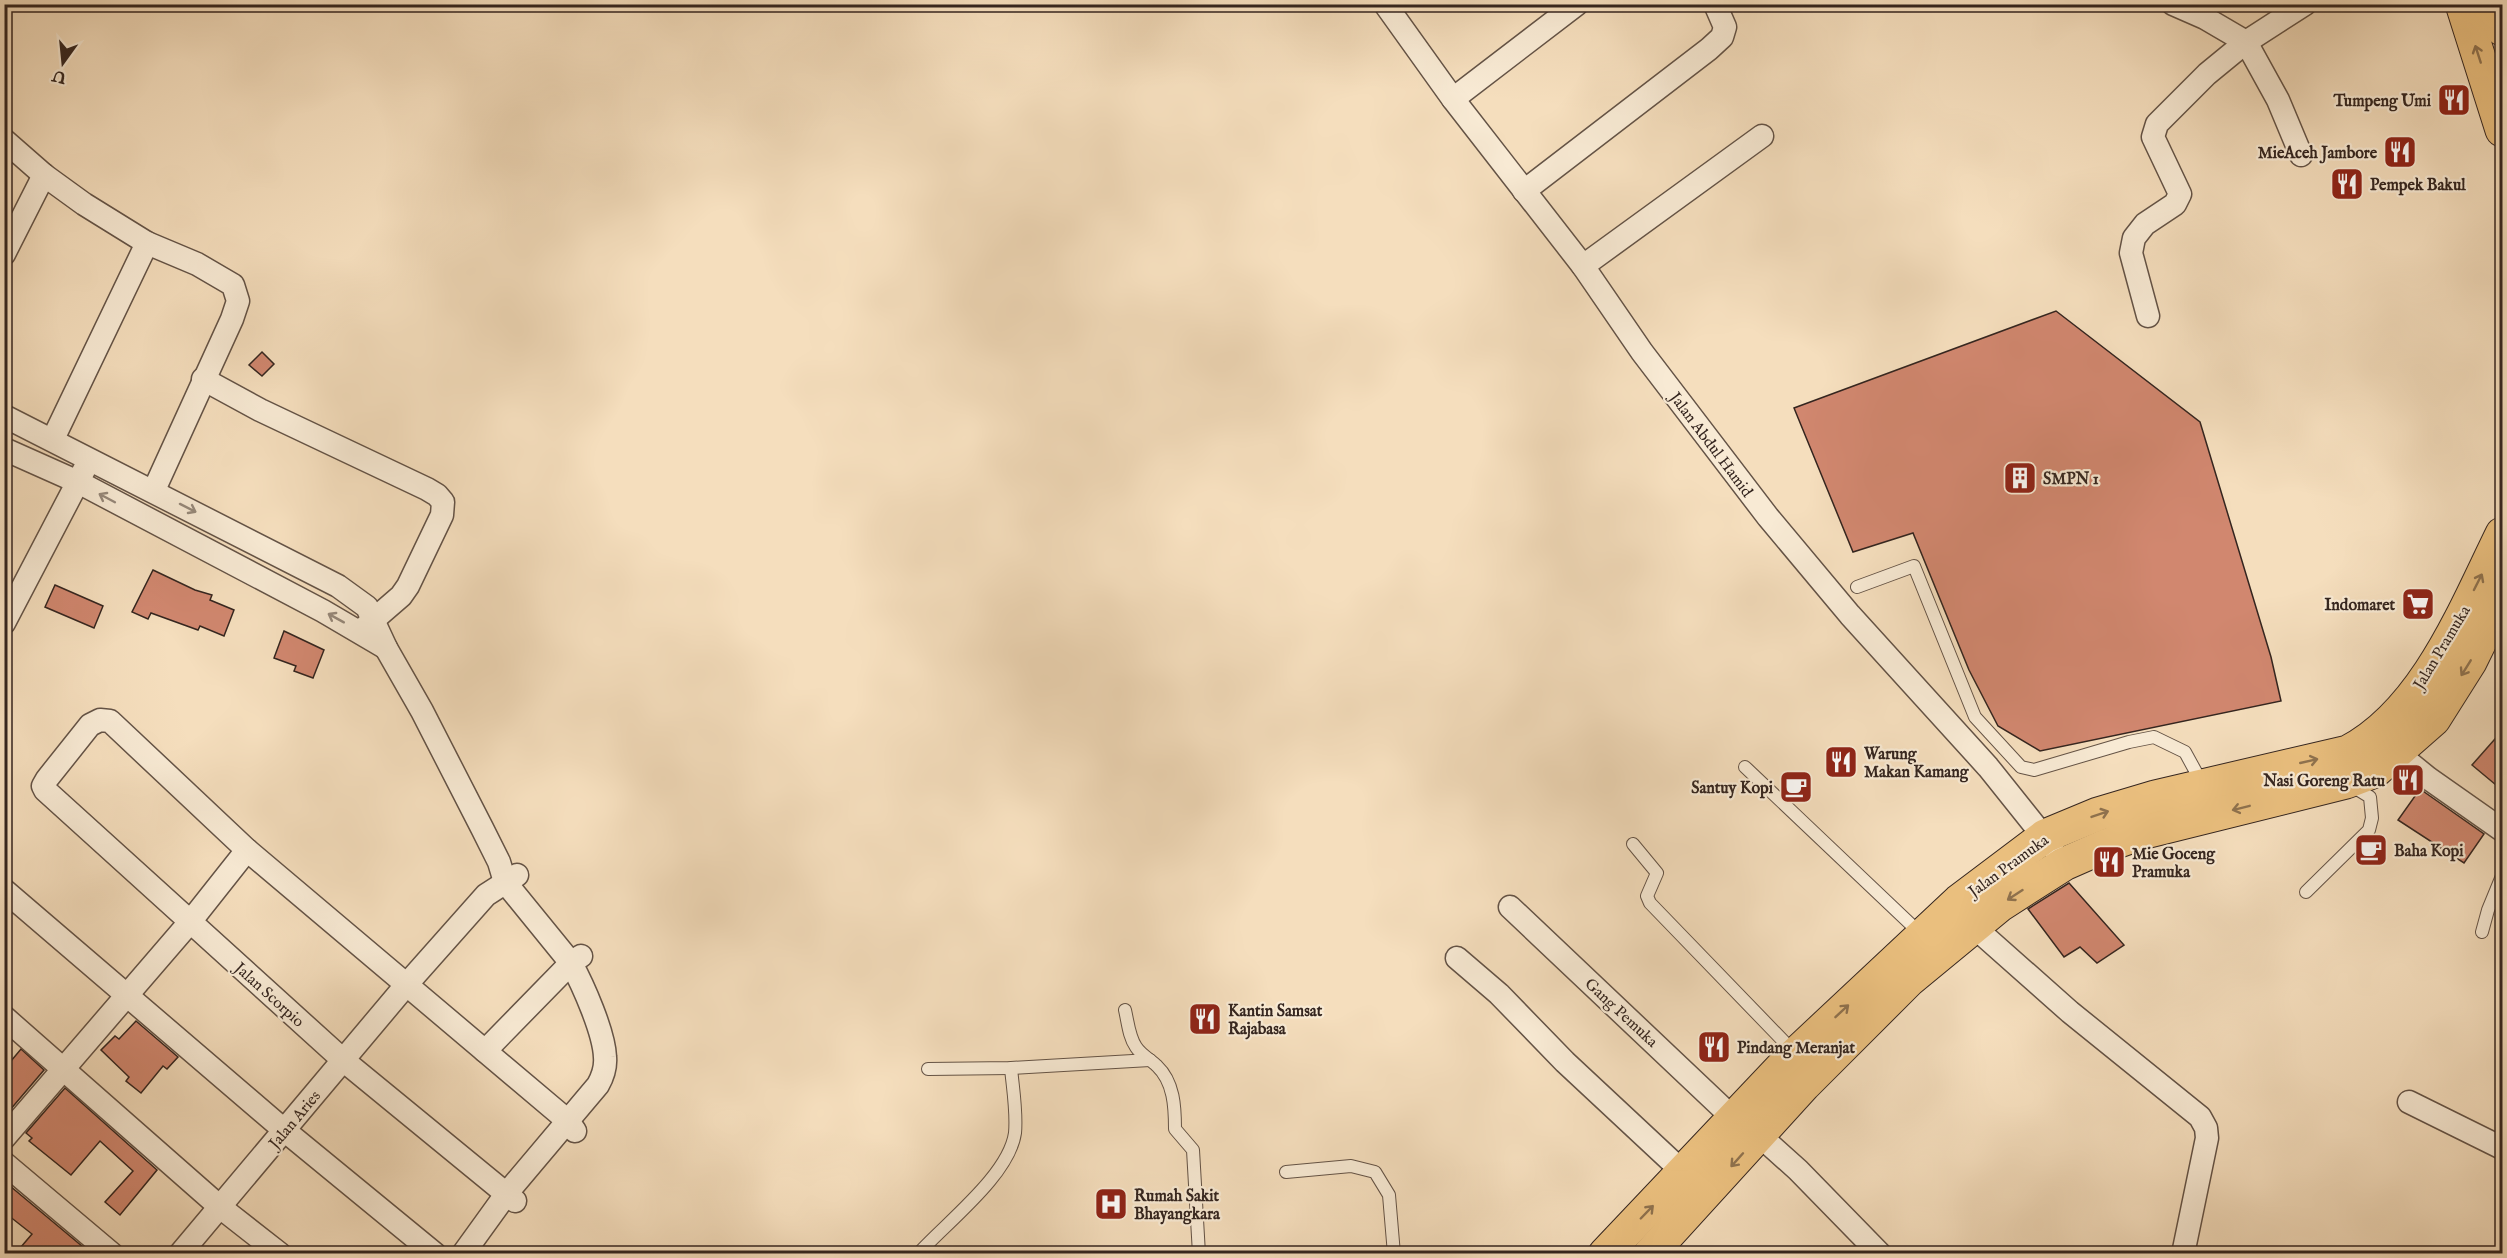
<svg xmlns="http://www.w3.org/2000/svg" width="2507" height="1258" viewBox="0 0 2507 1258" font-family="'IM FELL English',serif">
  <style>
    .building { fill: #d1876f; stroke: #34251f; stroke-width: 1.5 }
    .lines { fill: none; stroke-linecap: round; stroke-linejoin: round }
    .service-casing { stroke: #645346; stroke-width: 14 }
    .minor-casing { stroke: #645346; stroke-width: 25 }
    .primary-casing { stroke: #34251f; stroke-width: 35 }
    .service { stroke: #f8ead4; stroke-width: 12 }
    .minor { stroke: #f8ead4; stroke-width: 22 }
    .primary { stroke: #eabf7e; stroke-width: 33 }
    .oneway { stroke: #8f724e }
    .oneway2 { stroke: #96887a }
    .labels { text-anchor: middle; stroke-width: 4.5; stroke-linejoin: round; paint-order: stroke }
    .poi-label { font-size: 16px; font-weight: bold; fill: #34251f; stroke: #f8ead4; text-anchor: start }
    .street-label { font-size: 16px; fill: #34251f; stroke: #f8ead4 }
  </style>
  <rect width="100%" height="100%" fill="#f5debd"/>
  <filter id="stains"><feTurbulence type="fractalNoise" baseFrequency=".00333" numOctaves="4"/><feColorMatrix values="0 0 0 0 .2 0 0 0 0 .09 0 0 0 0 .02 0 0 0 .5 -.17"/></filter>
  <radialGradient id="worn" r=".72"><stop offset=".6" stop-color="#630" stop-opacity="0"/><stop offset="1" stop-color="#630" stop-opacity=".3"/></radialGradient>
  <g class="building">
    <path d="M 2056,311 L 2200,422 L 2271,657 L 2281,701 L 2040,751 L 1998,726 L 1969,670 L 1913,533 L 1853,552 L 1794,408 Z"/>
    <path d="M 262,352 L 274,364 L 262,376 L 249,365 Z"/>
    <path d="M 153,570 L 195,590 L 212,595 L 210,600 L 234,610 L 224,636 L 200,626 L 198,630 L 151,613 L 148,619 L 132,612 Z"/>
    <path d="M 55,585 L 103,606 L 94,628 L 45,607 Z"/>
    <path d="M 284,631 L 324,650 L 313,678 L 294,671 L 296,666 L 274,658 Z"/>
    <path d="M 2502,731 L 2502,790 L 2472,765 Z"/>
    <path d="M 2420,789 L 2484,834 L 2464,863 L 2398,820 Z"/>
    <path d="M 2069,883 L 2124,945 L 2097,963 L 2080,947 L 2064,957 L 2028,909 Z"/>
    <path d="M 136,1021 L 178,1057 L 167,1069 L 163,1066 L 141,1093 L 126,1081 L 129,1077 L 101,1050 L 115,1036 L 119,1039 Z"/>
    <path d="M 21,1049 L 44,1070 L 4,1117 L 4,1080 L 11,1072 L 6,1067 Z"/>
    <path d="M 65,1088 L 157,1170 L 120,1215 L 105,1202 L 133,1171 L 100,1141 L 71,1175 L 29,1141 L 32,1138 L 26,1133 Z"/>
    <path d="M 4,1181 L 89,1252 L 15,1254 L 32,1234 L 4,1212 Z"/>
  </g>
  <g class="lines">
    <g class="service-casing">
      <g id="service">
        <path d="M 1857,587 L 1914,566 L 1975,717 L 2021,767 L 2034,770 L 2129,742 L 2154,737 L 2185,752 L 2203,785"/>
        <path d="M 1745,767 L 1922,935"/>
        <path d="M 1633,844 L 1657,873 L 1647,896 L 1650,903 L 1794,1052"/>
        <path d="M 2306,892 L 2369,830 L 2372,818 L 2370,797 L 2352,786"/>
        <path d="M 2482,932 L 2488,910 L 2502,876"/>
        <path d="M 1125,1010 C 1128,1023 1129,1037 1136,1047 C 1141,1055 1151,1060 1157,1066 C 1174,1082 1175,1107 1175,1129 L 1193,1150 L 1199,1254"/>
        <path d="M 928,1069 L 1011,1068 L 1150,1060"/>
        <path d="M 1286,1172 L 1351,1166 L 1375,1172 L 1389,1195 L 1394,1254"/>
        <path d="M 918,1254 C 947,1222 1009,1175 1015,1133 C 1017,1112 1013,1090 1011,1068"/>
      </g>
    </g>
    <g class="minor-casing">
      <g id="minor">
        <path d="M 1385,4 L 1453,99 L 1583,266 L 1642,352 L 1768,517 L 1850,615 L 1988,767 L 2052,847"/>
        <path d="M 2173,4 L 2205,18 L 2246,42 L 2278,100 L 2301,155"/>
        <path d="M 1453,99 L 1577,4"/>
        <path d="M 4,140 L 44,175 L 84,204 L 147,243 L 197,264 L 233,285 L 238,301 L 232,319 L 154,490"/>
        <path d="M 1524,191 L 1709,49 L 1722,37 L 1725,27 L 1715,4"/>
        <path d="M 4,254 L 44,175"/>
        <path d="M 1583,266 L 1762,136"/>
        <path d="M 2148,316 L 2131,253 L 2134,238 L 2145,224 L 2175,204 L 2180,194 L 2153,137 L 2157,124 L 2207,74 L 2246,42 L 2305,4"/>
        <path d="M 203,379 L 260,410 L 427,489 L 437,495 L 443,502 L 442,515 L 408,586 L 401,596 L 364,628"/>
        <path d="M 4,416 L 338,586 L 367,607 L 386,648 L 422,711 L 482,828 L 499,862 L 505,882 L 571,963 C 583,985 604,1032 605,1057 C 606,1068 603,1076 598,1085 L 507,1193 L 463,1254"/>
        <path d="M 53,439 L 147,243"/>
        <path d="M 4,449 L 78,482 L 323,611 L 386,648"/>
        <path d="M 4,623 L 84,470"/>
        <path d="M 2396,752 L 2428,778 L 2502,830"/>
        <path d="M 4,890 L 284,1130 L 435,1254"/>
        <path d="M 1510,907 L 1733,1118"/>
        <path d="M 1973,926 L 2070,1012 L 2200,1117 L 2206,1128 L 2207,1138 L 2183,1254"/>
        <path d="M 1457,958 L 1499,994 L 1565,1062 L 1684,1173"/>
        <path d="M 4,1017 L 220,1207 L 280,1254"/>
        <path d="M 485,1051 L 571,963 L 581,956"/>
        <path d="M 2409,1102 L 2502,1148"/>
        <path d="M 1759,1135 L 1798,1170 L 1880,1254"/>
        <path d="M 4,1138 L 190,922 L 247,850"/>
        <path d="M 4,1163 L 112,1254"/>
        <path d="M 515,1201 L 343,1060 L 45,790 L 43,786 L 47,779 L 90,725 L 100,720 L 110,721 L 247,850 L 568,1121 L 575,1131"/>
        <path d="M 180,1254 L 407,984 L 486,895 L 517,875"/>
      </g>
    </g>
    <g class="primary-casing">
      <g id="primary">
        <path d="M 2462,4 L 2502,130"/>
        <path d="M 2495,4 L 2502,29"/>
        <path d="M 1605,1254 L 1784,1065 L 1959,901 L 2045,836 L 2098,814 L 2155,797 L 2348,752 C 2425,712 2465,609 2502,534"/>
        <path d="M 1650,1254 L 1804,1085 L 1909,980 L 2000,905 L 2064,864 L 2105,846 L 2141,833 L 2346,782 L 2375,771 L 2434,719 L 2470,662 L 2502,597"/>
      </g>
    </g>
    <use href="#service" class="service"/>
    <use href="#minor" class="minor"/>
    <use href="#primary" class="primary"/>
  </g>
  <defs><path id="oneway-shaft" d="M-6 0H5M1.5-3L5.5 0L1.5 3" fill="none" stroke-width="1.6" stroke-linecap="round" stroke-linejoin="round" transform="scale(1.5)"/></defs>
  <g class="oneway">
    <use href="#oneway-shaft" transform="translate(2478 54) rotate(-108)"/>
    <use href="#oneway-shaft" transform="translate(2478 582) rotate(-63)"/>
    <use href="#oneway-shaft" transform="translate(2466 668) rotate(122)"/>
    <use href="#oneway-shaft" transform="translate(2309 761) rotate(-13)"/>
    <use href="#oneway-shaft" transform="translate(2241 808) rotate(166)"/>
    <use href="#oneway-shaft" transform="translate(2100 814) rotate(-19)"/>
    <use href="#oneway-shaft" transform="translate(2015 895) rotate(147)"/>
    <use href="#oneway-shaft" transform="translate(1842 1011) rotate(-43)"/>
    <use href="#oneway-shaft" transform="translate(1737 1160) rotate(132)"/>
    <use href="#oneway-shaft" transform="translate(1647 1212) rotate(-46)"/>
  </g>
  <g class="oneway2">
    <use href="#oneway-shaft" transform="translate(107 498) rotate(-152)"/>
    <use href="#oneway-shaft" transform="translate(188 508) rotate(27)"/>
    <use href="#oneway-shaft" transform="translate(336 618) rotate(-151)"/>
  </g>
  <defs>
    <g id="restaurant-square" transform="scale(1.725)"><rect x="-9" y="-9" width="18" height="18" rx="4" fill="#8f2418" stroke="#f8ead4"/><path d="M-5-6h1v4h1v-4h1v4h1v-4h1v5L-1.5 .5V6h-2V.5L-5-1ZM5-6V6H3V1.5H1.5Q1.5-4 5-6Z" fill="#fff"/></g>
    <g id="building-square" transform="scale(1.725)"><rect x="-9" y="-9" width="18" height="18" rx="4" fill="#8f2418" stroke="#f8ead4"/><path d="M-4-6H4V6H1V3H-1V6H-4ZM-2.5-4.3h1.7v1.8h-1.7ZM.8-4.3h1.7v1.8H.8ZM-2.5-1h1.7V.8h-1.7ZM.8-1h1.7V.8H.8Z" fill="#fff"/></g>
    <g id="supermarket-square" transform="scale(1.725)"><rect x="-9" y="-9" width="18" height="18" rx="4" fill="#8f2418" stroke="#f8ead4"/><path d="M-6-5.5h2.5l.6 2H6L4.5 2H-2.5L-4.4-4H-6ZM-1.5 3.2a1.3 1.3 0 1 0 .1 0ZM3 3.2a1.3 1.3 0 1 0 .1 0Z" fill="#fff"/></g>
    <g id="cafe-square" transform="scale(1.725)"><rect x="-9" y="-9" width="18" height="18" rx="4" fill="#8f2418" stroke="#f8ead4"/><path d="M-5.5-4.5H6V0H3Q3 3.5 0 3.5H-2.5Q-5.5 3.5-5.5 0ZM3-3.2v2h1.7v-2ZM-6 4.5H4V6H-6Z" fill="#fff"/></g>
    <g id="hospital-square" transform="scale(1.725)"><rect x="-9" y="-9" width="18" height="18" rx="4" fill="#8f2418" stroke="#f8ead4"/><path d="M-5-5h3v3.5h4V-5h3V5h-3V1.5h-4V5h-3Z" fill="#fff"/></g>
  </defs>
  <g fill-rule="evenodd">
    <use href="#restaurant-square" x="2454" y="100"/>
    <use href="#restaurant-square" x="2400" y="152"/>
    <use href="#restaurant-square" x="2347" y="184"/>
    <use href="#building-square" x="2020" y="478"/>
    <use href="#supermarket-square" x="2418" y="604"/>
    <use href="#restaurant-square" x="1841" y="762"/>
    <use href="#restaurant-square" x="2408" y="780"/>
    <use href="#cafe-square" x="1796" y="787"/>
    <use href="#cafe-square" x="2371" y="850"/>
    <use href="#restaurant-square" x="2109" y="862"/>
    <use href="#restaurant-square" x="1205" y="1019"/>
    <use href="#restaurant-square" x="1714" y="1047"/>
    <use href="#hospital-square" x="1111" y="1204"/>
  </g>
  <g class="labels">
    <g class="poi-label">
      <text x="2431" y="106" text-anchor="end">Tumpeng Umi</text>
      <text x="2377" y="158" text-anchor="end">MieAceh Jambore</text>
      <text x="2370" y="190">Pempek Bakul</text>
      <text x="2043" y="484">SMPN 1</text>
      <text x="2395" y="610" text-anchor="end">Indomaret</text>
      <text x="1864" y="759">Warung<tspan x="1864" dy="18">Makan Kamang</tspan></text>
      <text x="2385" y="786" text-anchor="end">Nasi Goreng Ratu</text>
      <text x="1773" y="793" text-anchor="end">Santuy Kopi</text>
      <text x="2394" y="856">Baha Kopi</text>
      <text x="2132" y="859">Mie Goceng<tspan x="2132" dy="18">Pramuka</tspan></text>
      <text x="1228" y="1016">Kantin Samsat<tspan x="1228" dy="18">Rajabasa</tspan></text>
      <text x="1737" y="1053">Pindang Meranjat</text>
      <text x="1134" y="1201">Rumah Sakit<tspan x="1134" dy="18">Bhayangkara</tspan></text>
    </g>
    <g class="street-label">
      <text transform="translate(1712 444) rotate(53)" y="6">Jalan Abdul Hamid</text>
      <text transform="translate(2441 647) rotate(-59)" y="6">Jalan Pramuka</text>
      <text transform="translate(2008 865) rotate(-36)" y="6">Jalan Pramuka</text>
      <text transform="translate(270 994) rotate(42)" y="6">Jalan Scorpio</text>
      <text transform="translate(1622 1012) rotate(43)" y="6">Gang Pemuka</text>
      <text transform="translate(294 1119) rotate(-50)" y="6">Jalan Aries</text>
    </g>
  </g>
  <rect width="2507" height="1258" fill="none" stroke="#f5debd" stroke-width="24"/>
  <rect x="6" y="6" width="2495" height="1246" fill="none" stroke="#34251f" stroke-width="3"/>
  <rect x="12" y="12" width="2483" height="1234" fill="none" stroke="#34251f" stroke-width="1.5"/>
  <g transform="translate(63 63) rotate(195)" stroke="#f8ead4" stroke-width="4.5" paint-order="stroke">
  <path d="M0-4.5L10 22L0 15L-10 22Z" fill="#34251f"/>
  <text y="-9" font-size="16" font-weight="bold" text-anchor="middle" fill="#34251f">U</text>
  </g>
  <rect width="100%" height="100%" filter="url(#stains)"/>
  <rect width="100%" height="100%" fill="url(#worn)"/>
</svg>
